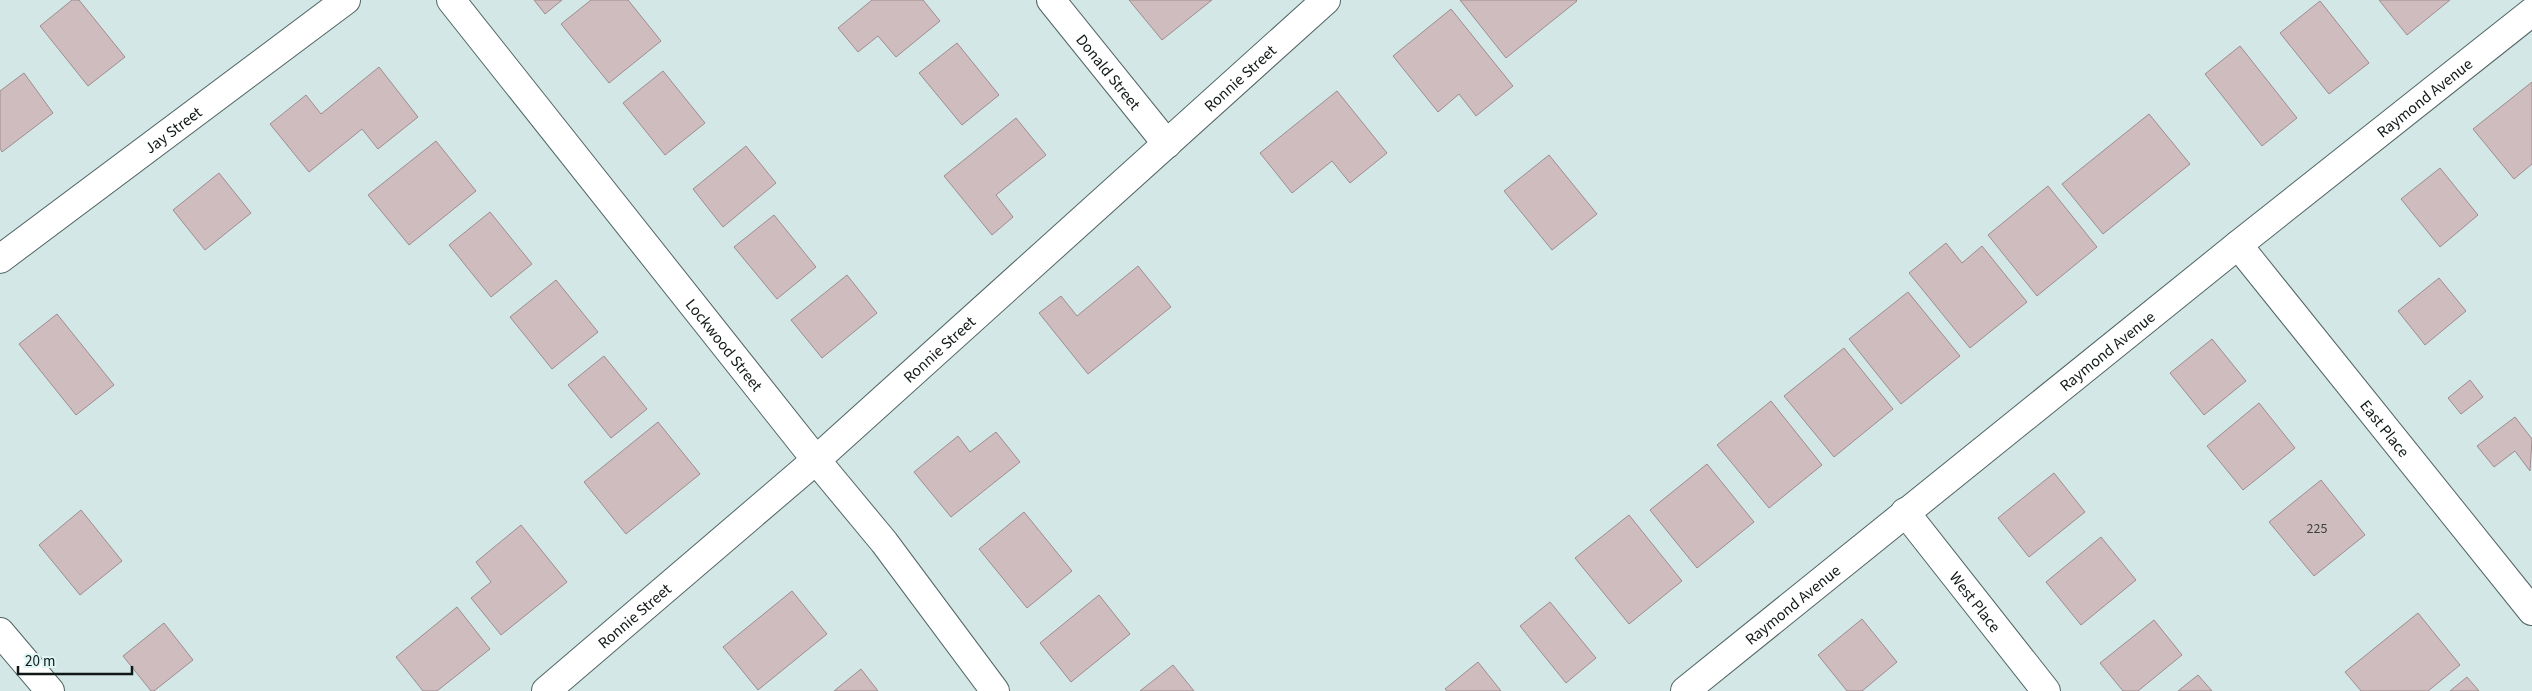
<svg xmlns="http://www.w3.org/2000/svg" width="2532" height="691" viewBox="0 0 2532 691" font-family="'Source Sans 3',sans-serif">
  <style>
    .building { fill: #cfbcbf; stroke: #9f8c8f }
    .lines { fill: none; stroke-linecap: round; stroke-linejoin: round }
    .minor-casing { stroke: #526564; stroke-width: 30 }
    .minor { stroke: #fff; stroke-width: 28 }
    .labels { text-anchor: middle; stroke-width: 4; stroke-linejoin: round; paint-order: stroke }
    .number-label { font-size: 14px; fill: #404141 }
    .street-label { font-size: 16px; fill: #101817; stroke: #dff5f3 }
  </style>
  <rect width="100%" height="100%" fill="#d2e7e6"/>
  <g class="building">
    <path d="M 72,0 L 79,0 L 125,57 L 88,86 L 40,26 Z"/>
    <path d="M 534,0 L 562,0 L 545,14 Z"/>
    <path d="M 591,0 L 628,0 L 661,41 L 609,83 L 561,24 Z"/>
    <path d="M 872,0 L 923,0 L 940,21 L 896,57 L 878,36 L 858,52 L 838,28 Z"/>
    <path d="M 1129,0 L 1212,0 L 1162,40 Z"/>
    <path d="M 1460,0 L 1576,0 L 1577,1 L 1506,58 Z"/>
    <path d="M 2379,0 L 2450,0 L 2407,35 Z"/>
    <path d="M 2320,1 L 2369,63 L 2329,94 L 2280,33 Z"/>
    <path d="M 1451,9 L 1513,86 L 1476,116 L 1459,94 L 1438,112 L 1393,56 Z"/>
    <path d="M 957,43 L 999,95 L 962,125 L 919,73 Z"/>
    <path d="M 2240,46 L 2297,118 L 2262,146 L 2205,74 Z"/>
    <path d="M 379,67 L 418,117 L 378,149 L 362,129 L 309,172 L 270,124 L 306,95 L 321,114 Z"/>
    <path d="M 663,71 L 705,123 L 665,155 L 623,103 Z"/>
    <path d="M 24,73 L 53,113 L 2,152 L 0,148 L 0,91 Z"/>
    <path d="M 2532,82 L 2532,164 L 2514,179 L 2473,129 Z"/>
    <path d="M 1337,91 L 1387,153 L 1350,183 L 1332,161 L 1292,193 L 1260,153 Z"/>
    <path d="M 2149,114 L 2190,164 L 2103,234 L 2062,184 Z"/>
    <path d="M 1016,118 L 1046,155 L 996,195 L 1013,217 L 992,235 L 944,176 Z"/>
    <path d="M 436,141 L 476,191 L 409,245 L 368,195 Z"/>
    <path d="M 746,146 L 776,183 L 723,227 L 693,189 Z"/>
    <path d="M 1549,155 L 1597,214 L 1552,250 L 1504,191 Z"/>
    <path d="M 2440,168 L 2478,215 L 2440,247 L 2401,199 Z"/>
    <path d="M 219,173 L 251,213 L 205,250 L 173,210 Z"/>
    <path d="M 2048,186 L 2097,247 L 2037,296 L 1988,235 Z"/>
    <path d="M 490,212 L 532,264 L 491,297 L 449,245 Z"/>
    <path d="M 774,215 L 816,267 L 777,299 L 734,247 Z"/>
    <path d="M 1946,243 L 1962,263 L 1982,246 L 2027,302 L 1970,348 L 1909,273 Z"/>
    <path d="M 1138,266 L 1171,307 L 1088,374 L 1039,313 L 1061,296 L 1077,316 Z"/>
    <path d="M 847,275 L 877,313 L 822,358 L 791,320 Z"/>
    <path d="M 2439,278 L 2466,311 L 2425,345 L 2398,311 Z"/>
    <path d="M 556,280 L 598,332 L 552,369 L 510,317 Z"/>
    <path d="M 1908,292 L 1960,356 L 1901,404 L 1849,339 Z"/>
    <path d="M 57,314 L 114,385 L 76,415 L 19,344 Z"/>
    <path d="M 2212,339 L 2246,381 L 2204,415 L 2170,373 Z"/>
    <path d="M 1844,348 L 1893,409 L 1834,457 L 1784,396 Z"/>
    <path d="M 604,356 L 647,409 L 611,438 L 568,385 Z"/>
    <path d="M 2470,380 L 2483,397 L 2461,414 L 2448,398 Z"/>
    <path d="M 1771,401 L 1822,465 L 1769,508 L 1717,445 Z"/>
    <path d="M 2259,403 L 2295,448 L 2243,490 L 2207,446 Z"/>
    <path d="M 2515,417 L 2532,439 L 2530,471 L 2515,451 L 2494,467 L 2477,446 Z"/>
    <path d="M 658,422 L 700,474 L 626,534 L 584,482 Z"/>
    <path d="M 996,432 L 1020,462 L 951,517 L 914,472 L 958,436 L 970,452 Z"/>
    <path d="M 1707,464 L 1754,522 L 1697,568 L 1650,510 Z"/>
    <path d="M 2054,473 L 2085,512 L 2029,557 L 1998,518 Z"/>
    <path d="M 2321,480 L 2365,535 L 2314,576 L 2269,522 Z"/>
    <path d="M 81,510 L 122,561 L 80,595 L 39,545 Z"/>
    <path d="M 1024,512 L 1072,571 L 1027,608 L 979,549 Z"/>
    <path d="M 1629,515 L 1682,581 L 1629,624 L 1575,558 Z"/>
    <path d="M 521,525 L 567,582 L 501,635 L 471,598 L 491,582 L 476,562 Z"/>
    <path d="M 2101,537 L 2136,580 L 2081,625 L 2046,582 Z"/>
    <path d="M 792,591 L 827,634 L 758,690 L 723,647 Z"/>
    <path d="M 1099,595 L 1130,634 L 1071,682 L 1040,643 Z"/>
    <path d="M 1550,602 L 1596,658 L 1566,683 L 1520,626 Z"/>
    <path d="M 457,607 L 490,649 L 437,691 L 423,691 L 396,657 Z"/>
    <path d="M 2418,613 L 2460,665 L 2428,691 L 2361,691 L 2345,672 Z"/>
    <path d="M 1862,619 L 1897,662 L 1862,691 L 1847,691 L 1818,655 Z"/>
    <path d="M 2154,620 L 2182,655 L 2138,691 L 2123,691 L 2100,663 Z"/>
    <path d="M 164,623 L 193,660 L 154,691 L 151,691 L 123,656 Z"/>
    <path d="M 1478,662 L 1501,691 L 1447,691 L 1445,689 Z"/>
    <path d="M 1173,665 L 1194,691 L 1140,691 Z"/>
    <path d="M 861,669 L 878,691 L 834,691 Z"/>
    <path d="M 2198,675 L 2212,691 L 2178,691 Z"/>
    <path d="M 2467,677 L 2479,691 L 2450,691 Z"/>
  </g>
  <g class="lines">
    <g class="minor-casing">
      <g id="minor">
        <path id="s1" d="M 451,0 L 816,460 L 884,542 L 995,691"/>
        <path id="s2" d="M 1051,0 L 1167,144"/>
        <path id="s3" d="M 2238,245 L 2532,611"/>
        <path id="s4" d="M 0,259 L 346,0"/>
        <path id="s5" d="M 1905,512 L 2046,691"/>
        <path d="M 0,632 L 50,691"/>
        <path id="s6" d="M 546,691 L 816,460 L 1326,0"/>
        <path id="s7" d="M 1685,691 L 2238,245 L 2532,12"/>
      </g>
    </g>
    <use href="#minor" class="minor"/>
  </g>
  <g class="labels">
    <g class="number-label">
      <text x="2317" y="533">225</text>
    </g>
    <g class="street-label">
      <text dy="6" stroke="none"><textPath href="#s2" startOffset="92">Donald Street</textPath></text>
      <text dy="6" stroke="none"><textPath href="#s6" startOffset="926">Ronnie Street</textPath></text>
      <text dy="6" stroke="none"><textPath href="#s7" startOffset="948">Raymond Avenue</textPath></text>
      <text dy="6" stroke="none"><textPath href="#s4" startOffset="216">Jay Street</textPath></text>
      <text dy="6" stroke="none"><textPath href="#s1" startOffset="440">Lockwood Street</textPath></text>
      <text dy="6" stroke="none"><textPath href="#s6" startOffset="521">Ronnie Street</textPath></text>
      <text dy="6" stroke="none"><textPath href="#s7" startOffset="542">Raymond Avenue</textPath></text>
      <text dy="6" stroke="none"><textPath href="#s3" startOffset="235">East Place</textPath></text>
      <text dy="6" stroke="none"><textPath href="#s5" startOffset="114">West Place</textPath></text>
      <text dy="6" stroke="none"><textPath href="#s7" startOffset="138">Raymond Avenue</textPath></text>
      <text dy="6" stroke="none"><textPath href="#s6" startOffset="116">Ronnie Street</textPath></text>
    </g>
  </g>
  <path d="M18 666v8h114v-8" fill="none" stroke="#101817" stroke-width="2.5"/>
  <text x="25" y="666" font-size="15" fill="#101817" stroke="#dff5f3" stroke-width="4" paint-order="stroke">20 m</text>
</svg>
